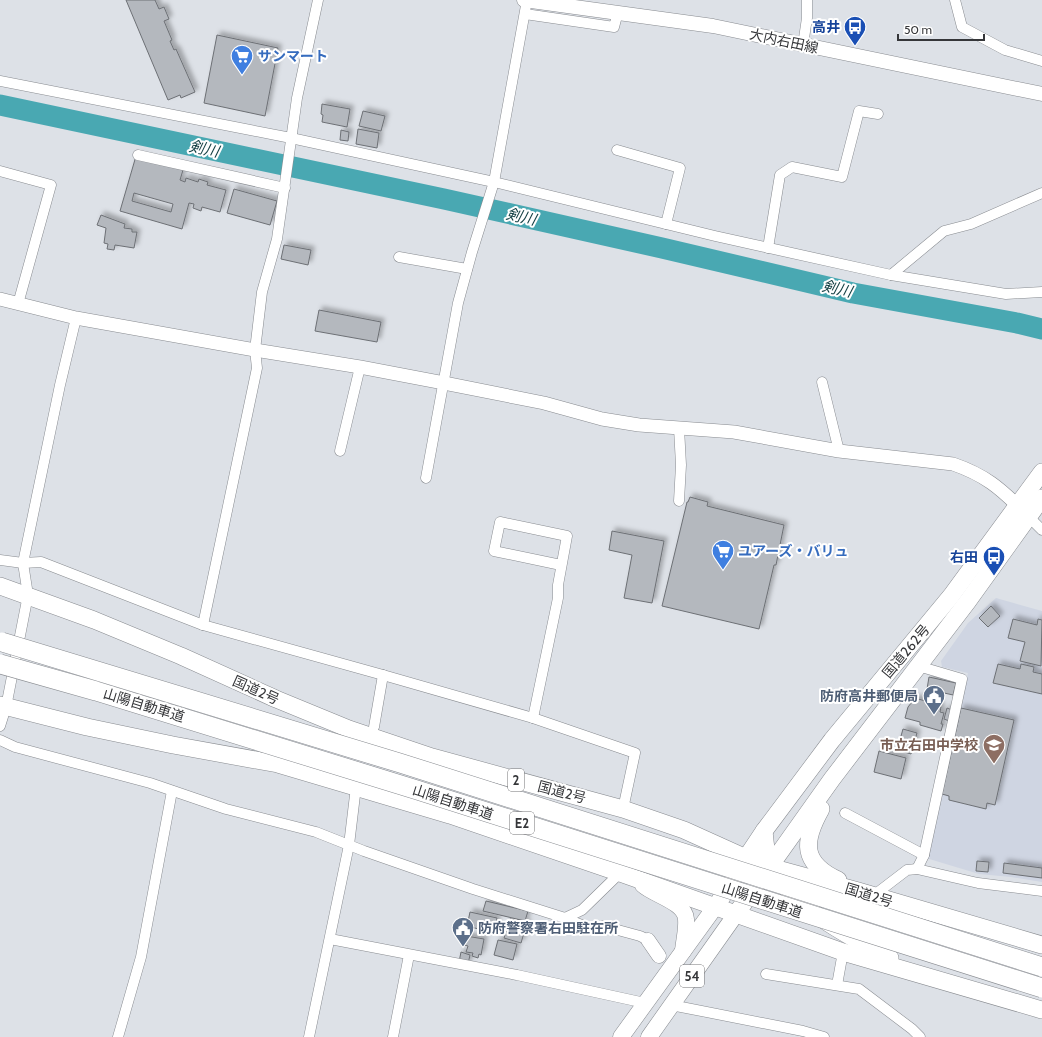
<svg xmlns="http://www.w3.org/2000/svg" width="1042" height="1037" viewBox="0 0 1042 1037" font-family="Cabin,'Noto Sans JP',sans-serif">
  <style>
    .built { fill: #cfd5e2 }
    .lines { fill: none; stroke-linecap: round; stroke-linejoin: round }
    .river { stroke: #49a8b2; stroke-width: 21 }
    .building { fill: #b4b8be; stroke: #6d7075; fill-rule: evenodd; filter: url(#shadow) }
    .minor-casing { stroke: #888b90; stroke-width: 11 }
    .tertiary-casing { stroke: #888b90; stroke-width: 14 }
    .secondary-casing { stroke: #888b90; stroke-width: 15 }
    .primary-casing { stroke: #888b90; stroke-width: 17 }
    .trunk-casing { stroke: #888b90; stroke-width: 18 }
    .minor { stroke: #fff; stroke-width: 10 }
    .tertiary { stroke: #fff; stroke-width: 13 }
    .secondary { stroke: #fff; stroke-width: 14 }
    .primary { stroke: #fff; stroke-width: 16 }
    .trunk { stroke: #fff; stroke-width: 17 }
    .motorway-bridge-casing { stroke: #888b90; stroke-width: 20; stroke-linecap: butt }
    .motorway-bridge { stroke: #fff; stroke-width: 19 }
    .labels { text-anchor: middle; stroke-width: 4; stroke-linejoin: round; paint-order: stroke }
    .shield { fill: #fff; stroke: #727274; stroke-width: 1 }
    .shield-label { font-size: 13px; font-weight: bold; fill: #353639 }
    .transit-label { font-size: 14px; font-weight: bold; fill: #164399; stroke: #fff; text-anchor: end }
    .street-label { font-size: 14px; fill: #353639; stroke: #fff }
    .shop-label { font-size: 14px; font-weight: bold; fill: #366cbe; stroke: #fff; text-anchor: start }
    .service-label { font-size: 14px; font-weight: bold; fill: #4e5e75; stroke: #fff; text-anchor: end }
    .education-label { font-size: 14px; font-weight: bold; fill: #785e54; stroke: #fff; text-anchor: end }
    .water-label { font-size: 15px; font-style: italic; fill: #133f43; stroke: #fff }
  </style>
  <defs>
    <filter id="shadow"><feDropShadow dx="3.5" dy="-3.5" stdDeviation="2" flood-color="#0004"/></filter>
  </defs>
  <rect width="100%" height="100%" fill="#dde1e7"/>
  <path class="built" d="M 996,598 L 1042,611 L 1042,882 L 1011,877 L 979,874 L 926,858 L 968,673 L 942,667 L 941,661 L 968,623 Z"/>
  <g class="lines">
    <path class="river" d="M 0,105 L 444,199 L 662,248 L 853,293 L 1017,323 L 1042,329"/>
  </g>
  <g class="building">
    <path d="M 126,0 L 155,0 L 159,9 L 164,7 L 169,19 L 164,21 L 172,40 L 170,41 L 174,50 L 176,49 L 195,92 L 181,98 L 180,95 L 168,100 Z"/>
    <path d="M 217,35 L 278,48 L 265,116 L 204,103 Z"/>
    <path d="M 322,104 L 350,109 L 347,127 L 322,122 L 323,115 L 321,114 Z"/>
    <path d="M 363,111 L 385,116 L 381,131 L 359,126 Z"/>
    <path d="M 358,129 L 379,133 L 377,148 L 356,144 Z"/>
    <path d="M 341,130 L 349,132 L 348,141 L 340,140 Z"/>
    <path d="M 136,156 L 183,170 L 180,180 L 185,182 L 186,178 L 198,182 L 199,179 L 208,182 L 207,185 L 226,190 L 220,212 L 202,207 L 201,211 L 193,208 L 194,204 L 189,203 L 182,229 L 120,211 ZM 134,193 L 173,204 L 171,212 L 132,201 Z"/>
    <path d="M 234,189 L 277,201 L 270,225 L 227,213 Z"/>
    <path d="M 101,215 L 125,224 L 124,228 L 132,229 L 132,232 L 137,232 L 134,248 L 115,245 L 114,250 L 107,249 L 108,244 L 104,243 L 106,228 L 97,225 Z"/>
    <path d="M 284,245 L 311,250 L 308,265 L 281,259 Z"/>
    <path d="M 319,310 L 381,322 L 377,342 L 315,331 Z"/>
    <path d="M 690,497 L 708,502 L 707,506 L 784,525 L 776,565 L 774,565 L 759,629 L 662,606 L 687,502 L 688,502 Z"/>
    <path d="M 612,531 L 664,541 L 652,603 L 624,598 L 632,555 L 609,550 Z"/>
    <path d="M 991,606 L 1000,616 L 988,627 L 979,618 Z"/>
    <path d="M 1013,619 L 1037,625 L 1038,619 L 1042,620 L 1041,666 L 1020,661 L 1025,642 L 1008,638 Z"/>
    <path d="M 998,664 L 1020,669 L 1021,664 L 1034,667 L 1033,672 L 1042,674 L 1042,694 L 993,683 Z"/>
    <path d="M 929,677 L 956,683 L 953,695 L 927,689 Z"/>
    <path d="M 915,698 L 939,705 L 939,707 L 941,707 L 940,712 L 944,713 L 941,724 L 943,724 L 941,731 L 920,725 L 920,722 L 905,718 L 908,707 Z"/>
    <path d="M 947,708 L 952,710 L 949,721 L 944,719 Z"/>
    <path d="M 961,708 L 1014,720 L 995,805 L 987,803 L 986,809 L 949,800 L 949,796 L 942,794 Z"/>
    <path d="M 903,729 L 917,733 L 911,754 L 897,750 Z"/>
    <path d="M 879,751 L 906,758 L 901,779 L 874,772 Z"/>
    <path d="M 977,861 L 989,862 L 988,872 L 976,871 Z"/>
    <path d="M 1004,863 L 1042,868 L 1042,878 L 1003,873 Z"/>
    <path d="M 486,901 L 528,911 L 525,921 L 483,911 Z"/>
    <path d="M 470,912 L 497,918 L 494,933 L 467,926 Z"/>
    <path d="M 510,919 L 527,923 L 521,943 L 504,938 Z"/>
    <path d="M 466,936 L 484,939 L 481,955 L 479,954 L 478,958 L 472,956 L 473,953 L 466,952 L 468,946 L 464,945 Z"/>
    <path d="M 498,940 L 517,944 L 513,960 L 494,955 Z"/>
    <path d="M 461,952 L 470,955 L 468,964 L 459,962 Z"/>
  </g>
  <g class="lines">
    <g class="minor-casing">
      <g id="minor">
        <path d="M 955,0 L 962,27 L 1005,50 L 1042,61"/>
        <path d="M 525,14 L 614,27 L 618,12"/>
        <path d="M 803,45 L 807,18 L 807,0"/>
        <path d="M 0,81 L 291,138 L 494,182 L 715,236 L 891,275 L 1006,294 L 1042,292"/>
        <path d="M 617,150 L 680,168 L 666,224"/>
        <path d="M 138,155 L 285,188"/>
        <path d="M 0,171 L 51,185 L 18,304"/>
        <path d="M 768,248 L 780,175 L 792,167 L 842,177 L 859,111 L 878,114"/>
        <path d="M 399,257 L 467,269"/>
        <path d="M 891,275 L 944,231 L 971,224 L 1042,193"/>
        <path d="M 822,382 L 839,451"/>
        <path d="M 340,451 L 360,367"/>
        <path d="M 426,478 L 458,303 L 472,252 L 494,182 L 527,0"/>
        <path d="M 679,501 L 681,465 L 679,428"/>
        <path d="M 1029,517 L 1042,530"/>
        <path d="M 0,560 L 23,563 L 41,562 L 203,625 L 383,675 L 533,718 L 635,753 L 623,809"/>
        <path d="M 203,625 L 257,368 L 255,350 L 262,292 L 277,239 L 297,98 L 318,0"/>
        <path d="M 533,718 L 558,598 L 558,585 L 567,536 L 500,522 L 494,551 L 561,565"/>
        <path d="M 0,726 L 6,707 L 28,595 L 23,563 L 60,385 L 76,318"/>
        <path d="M 374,727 L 383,675"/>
        <path d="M 0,740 L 15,747 L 150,783 L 226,809 L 316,832 L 364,851 L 473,889 L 565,918 L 594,930 L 603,926 L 640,936 L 648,940"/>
        <path d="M 845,813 L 924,855"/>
        <path d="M 917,869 L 924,855 L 962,679 L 918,666"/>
        <path d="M 873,896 L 907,870 L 917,869 L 978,883 L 1042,891"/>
        <path d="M 565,918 L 582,910 L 620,873"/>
        <path d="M 330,939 L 517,975 L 645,1003"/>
        <path d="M 766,974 L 859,989 L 912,1029 L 920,1037"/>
        <path d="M 837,985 L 843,952"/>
        <path d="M 671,1005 L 803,1031 L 824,1037"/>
        <path d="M 118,1037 L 141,957 L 172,791"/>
        <path d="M 309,1037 L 349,845 L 355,795"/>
        <path d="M 393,1037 L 409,955"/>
      </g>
    </g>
    <g class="tertiary-casing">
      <path id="tertiary" d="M 0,299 L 76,318 L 255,350 L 360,367 L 444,383 L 544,403 L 602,419 L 639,425 L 734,432 L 839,451 L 953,464 C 985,475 1000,488 1023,511"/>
    </g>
    <g class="secondary-casing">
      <g id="secondary">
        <path d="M 524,0 L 713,26 L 1042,94"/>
        <path d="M 648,940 L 659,956"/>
      </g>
    </g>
    <g class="primary-casing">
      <g id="primary">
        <path d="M 643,885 C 654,895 685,902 686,919 C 687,929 684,940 683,951"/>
        <path d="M 621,1037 L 715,907"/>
        <path d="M 649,1037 L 736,914"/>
      </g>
    </g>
    <g class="trunk-casing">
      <g id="trunk">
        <path d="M 0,586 L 94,620 L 181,656 L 276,699 L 349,729 L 432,757 L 623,809 L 684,830 L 746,858 L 770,867 L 858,891 L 1042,945"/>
        <path d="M 0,705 L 87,727 L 173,745 L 278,764 L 450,815 L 620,873 L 843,952 L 1042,1010"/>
        <path d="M 821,809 C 803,841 801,863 838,880"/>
        <path d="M 764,831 C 765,839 765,848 768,856 C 780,902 850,937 890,958"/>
        <path d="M 720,900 L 746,858 L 764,831 L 832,740 L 951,596 L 1042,472"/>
        <path d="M 736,914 L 832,779 L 968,601 L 1042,498"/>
      </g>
    </g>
    <use href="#minor" class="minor"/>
    <use href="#tertiary" class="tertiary"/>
    <use href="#secondary" class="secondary"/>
    <use href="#primary" class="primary"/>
    <use href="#trunk" class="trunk"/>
    <g class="motorway-bridge-casing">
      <g id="motorway-bridge">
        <path d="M 2,642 L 400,763 L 1042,967"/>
        <path d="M 0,664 L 96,691 L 417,790 L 1042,988"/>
      </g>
    </g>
    <use href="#motorway-bridge" class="motorway-bridge"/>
  </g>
  <defs>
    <g id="bus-pin" transform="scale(1.15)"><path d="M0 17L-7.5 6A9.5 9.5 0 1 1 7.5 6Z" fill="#1a4fb4" stroke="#fff"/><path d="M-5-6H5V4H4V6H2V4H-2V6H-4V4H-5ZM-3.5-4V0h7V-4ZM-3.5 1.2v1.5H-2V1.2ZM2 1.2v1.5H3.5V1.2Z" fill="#fff"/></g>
    <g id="supermarket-pin" transform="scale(1.15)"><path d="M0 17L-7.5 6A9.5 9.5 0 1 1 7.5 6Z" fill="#3f7fe0" stroke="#fff"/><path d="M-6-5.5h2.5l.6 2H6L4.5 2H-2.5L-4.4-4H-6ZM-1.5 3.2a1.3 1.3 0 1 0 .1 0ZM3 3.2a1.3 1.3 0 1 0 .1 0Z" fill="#fff"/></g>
    <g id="civic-pin" transform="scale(1.15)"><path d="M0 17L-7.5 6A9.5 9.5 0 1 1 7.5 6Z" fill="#5c6f8a" stroke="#fff"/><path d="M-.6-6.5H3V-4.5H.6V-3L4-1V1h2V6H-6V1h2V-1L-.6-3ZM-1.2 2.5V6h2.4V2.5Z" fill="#fff"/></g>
    <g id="school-pin" transform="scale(1.15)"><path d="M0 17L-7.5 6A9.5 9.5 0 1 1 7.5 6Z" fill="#8d6e63" stroke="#fff"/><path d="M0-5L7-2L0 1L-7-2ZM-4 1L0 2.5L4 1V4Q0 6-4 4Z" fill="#fff"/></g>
  </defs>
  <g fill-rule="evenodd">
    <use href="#bus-pin" x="855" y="27"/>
    <use href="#supermarket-pin" x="242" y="56"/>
    <use href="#supermarket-pin" x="723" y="551"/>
    <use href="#bus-pin" x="994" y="557"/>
    <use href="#civic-pin" x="934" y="696"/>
    <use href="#school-pin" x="994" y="745"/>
    <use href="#civic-pin" x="463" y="928"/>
  </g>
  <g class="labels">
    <g class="shield">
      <rect x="508" y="769" width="16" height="22" rx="3"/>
      <rect x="510" y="812" width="24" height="22" rx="3"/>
      <rect x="680" y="965" width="24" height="22" rx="3"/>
    </g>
    <g class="shield-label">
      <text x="516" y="785">2</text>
      <text x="522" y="828">E2</text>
      <text x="692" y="981">54</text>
    </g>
    <g class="transit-label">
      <text x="840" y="32">高井</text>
      <text x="978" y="562">右田</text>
    </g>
    <g class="street-label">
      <text transform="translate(784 41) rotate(12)" y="5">大内右田線</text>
      <text transform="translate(906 651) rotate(-50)" y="5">国道262号</text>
      <text transform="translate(256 690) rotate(24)" y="5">国道2号</text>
      <text transform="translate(144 705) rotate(17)" y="5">山陽自動車道</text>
      <text transform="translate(562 792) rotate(15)" y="5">国道2号</text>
      <text transform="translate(453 802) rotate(18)" y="5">山陽自動車道</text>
      <text transform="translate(869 895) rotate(17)" y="5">国道2号</text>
      <text transform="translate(762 900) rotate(18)" y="5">山陽自動車道</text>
    </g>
    <g class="shop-label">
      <text x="258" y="61">サンマート</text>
      <text x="738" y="556">ユアーズ・バリュ</text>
    </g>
    <g class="service-label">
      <text x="918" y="701">防府高井郵便局</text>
      <text x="478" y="933" text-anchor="start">防府警察署右田駐在所</text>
    </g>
    <g class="education-label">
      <text x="978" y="750">市立右田中学校</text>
    </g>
    <g class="water-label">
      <text transform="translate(204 149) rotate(12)" y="5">剣川</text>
      <text transform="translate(521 217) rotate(13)" y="5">剣川</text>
      <text transform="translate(837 289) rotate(13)" y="5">剣川</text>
    </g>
  </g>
  <path d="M898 34v6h86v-6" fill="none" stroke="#353639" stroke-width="2"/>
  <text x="904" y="34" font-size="12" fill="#353639" stroke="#ffffff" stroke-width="3" paint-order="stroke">50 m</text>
</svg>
